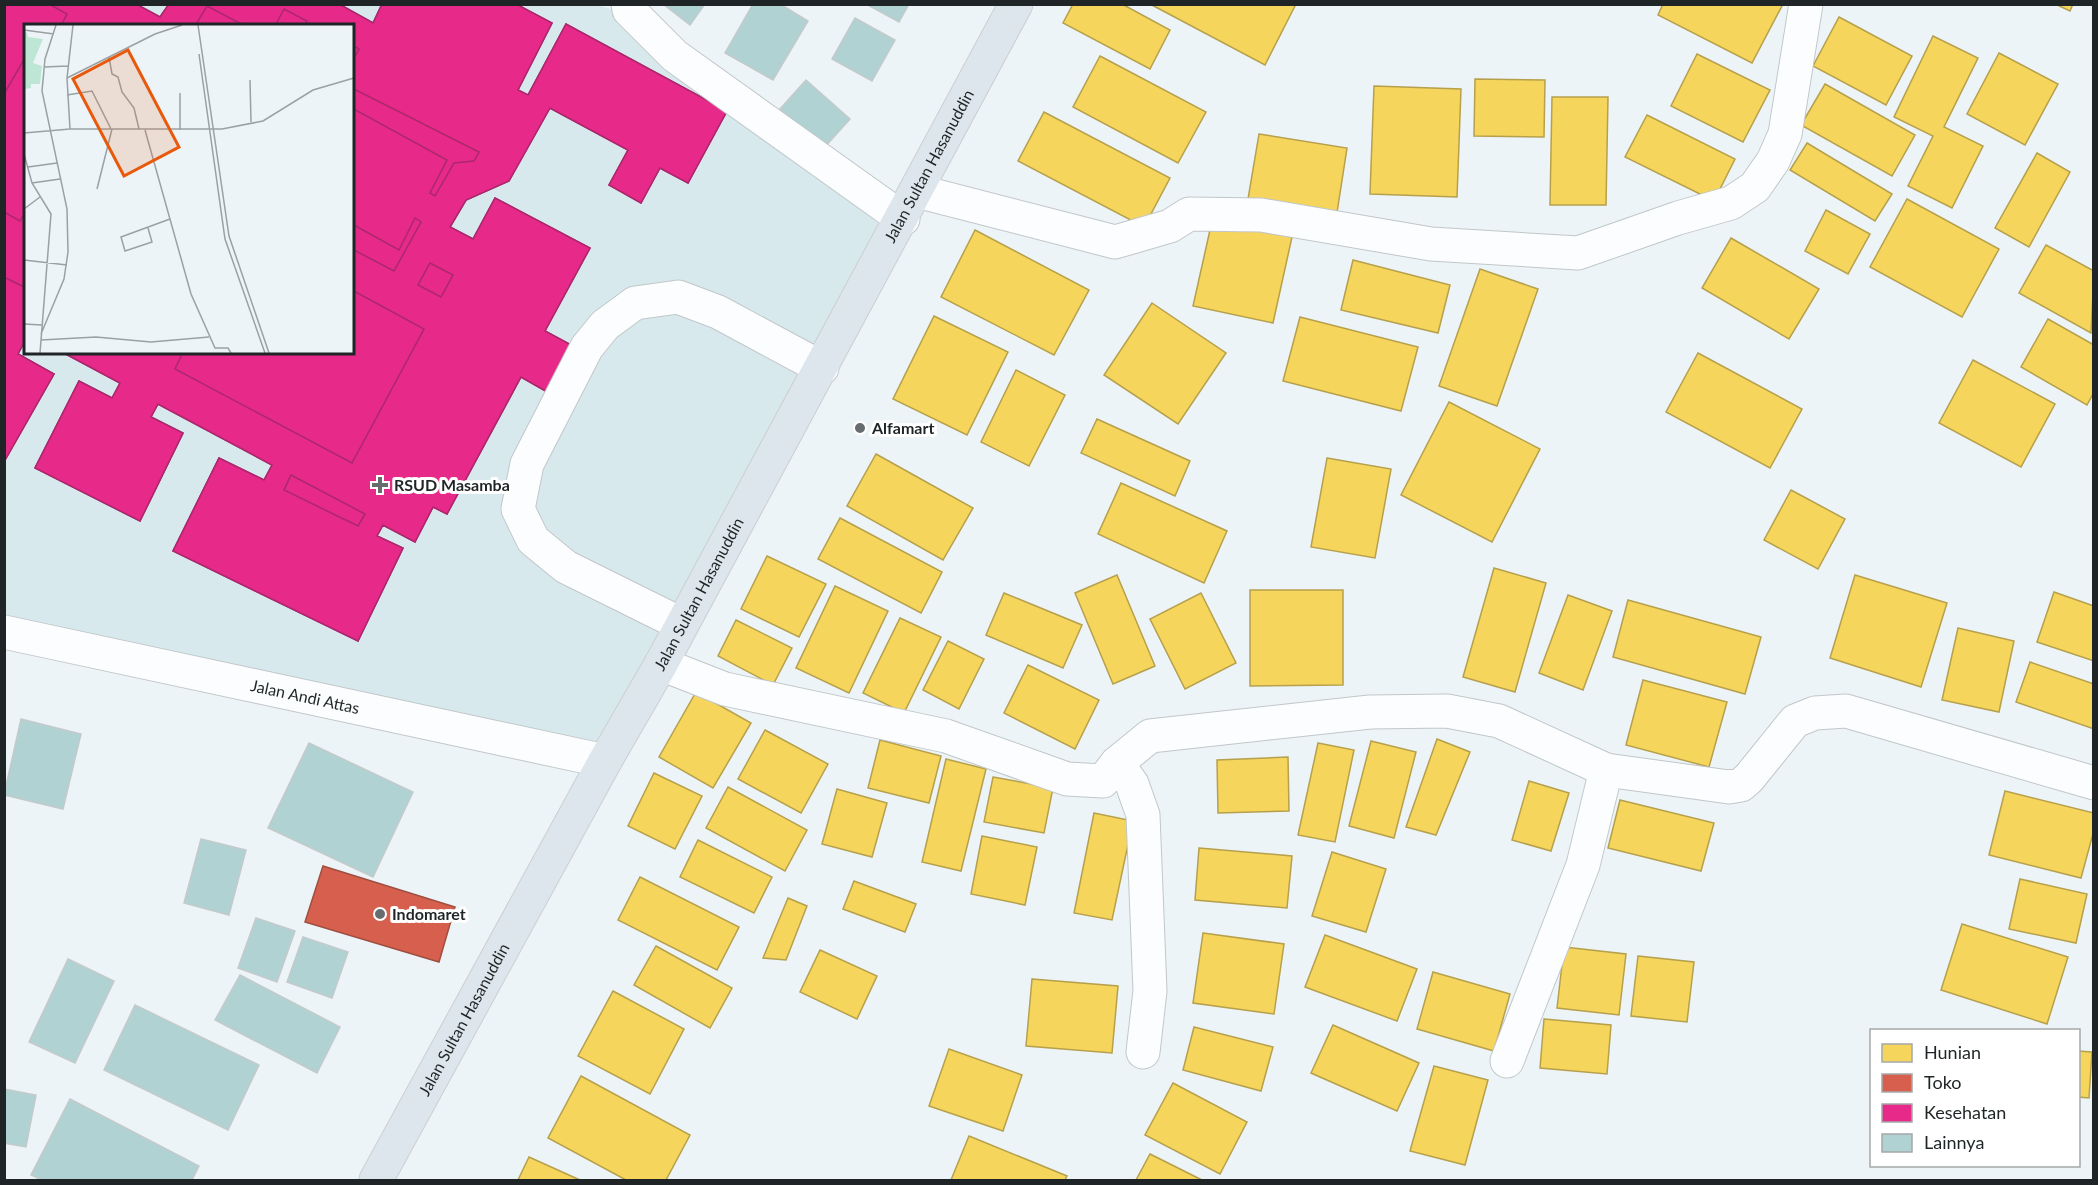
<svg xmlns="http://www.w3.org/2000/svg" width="2098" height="1185" viewBox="0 0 2098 1185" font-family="Lato,sans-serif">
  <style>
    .built { fill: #d8e9ee; fill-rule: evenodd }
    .homes { fill: #f6d55c; stroke: #b6a04c; stroke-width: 1.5 }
    .shops { fill: #d6604d; stroke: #9f4e41; stroke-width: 1.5 }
    .health { fill: #e7298a; stroke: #ab286c; stroke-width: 1.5; fill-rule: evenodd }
    .building { fill: #b1d2d2; stroke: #c4cacb; stroke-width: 1.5 }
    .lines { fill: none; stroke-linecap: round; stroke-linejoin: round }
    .minor-casing { stroke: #c1c7c9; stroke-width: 35 }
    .highway-casing { stroke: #cbcfd0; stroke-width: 35 }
    .minor { stroke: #fcfdfe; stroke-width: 33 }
    .highway { stroke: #dee6ed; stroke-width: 33 }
    .poi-dot { fill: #676d6f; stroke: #fff; stroke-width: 2 }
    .labels { text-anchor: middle; stroke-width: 6; stroke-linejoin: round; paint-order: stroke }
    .street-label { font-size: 16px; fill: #1f2526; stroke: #fff }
    .poi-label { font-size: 16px; font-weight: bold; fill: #1f2526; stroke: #fff; text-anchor: start }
    .inset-road { fill: none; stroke: #9aa1a3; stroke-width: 1.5 }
    .view { fill: #e8590c; fill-opacity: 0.15; stroke: #e8590c; stroke-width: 3 }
    .inset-edge { fill: none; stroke: #1f2526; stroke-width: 3 }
  </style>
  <rect width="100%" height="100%" fill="#ecf4f7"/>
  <path class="built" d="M 5,5 L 598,5 L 620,12 L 894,220 L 606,753 L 5,618 ZM 26,26 L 352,26 L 352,352 L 26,352 Z"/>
  <g class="homes">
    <path d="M 1073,4 L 1122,4 L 1170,30 L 1150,69 L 1063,23 Z"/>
    <path d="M 1150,4 L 1296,4 L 1265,65 Z"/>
    <path d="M 1663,4 L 1783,4 L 1752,63 L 1658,15 Z"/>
    <path d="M 2055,4 L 2073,4 L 2070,11 Z"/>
    <path d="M 1839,17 L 1912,56 L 1886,105 L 1813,66 Z"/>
    <path d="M 1933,36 L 1978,58 L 1944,127 L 1983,146 L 1952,208 L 1908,186 L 1933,136 L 1894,117 Z"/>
    <path d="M 1999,53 L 2058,84 L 2025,145 L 1967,114 Z"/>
    <path d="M 1697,54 L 1770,90 L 1743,142 L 1671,106 Z"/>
    <path d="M 1100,56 L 1206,112 L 1178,163 L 1073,107 Z"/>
    <path d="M 1475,79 L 1545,80 L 1544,137 L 1474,136 Z"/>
    <path d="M 1825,84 L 1915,135 L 1892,176 L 1801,125 Z"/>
    <path d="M 1374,86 L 1461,89 L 1457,197 L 1370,194 Z"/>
    <path d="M 1552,97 L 1608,97 L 1606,205 L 1550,205 Z"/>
    <path d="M 1044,112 L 1170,178 L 1144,227 L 1018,161 Z"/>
    <path d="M 1647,115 L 1735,159 L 1714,201 L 1625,157 Z"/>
    <path d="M 1259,134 L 1347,148 L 1336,219 L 1247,205 Z"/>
    <path d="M 1807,143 L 1892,194 L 1875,221 L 1790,170 Z"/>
    <path d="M 2037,153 L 2070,172 L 2029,247 L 1995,228 Z"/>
    <path d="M 1907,199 L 1999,249 L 1962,317 L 1870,267 Z"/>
    <path d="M 1826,210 L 1870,234 L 1848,274 L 1805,251 Z"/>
    <path d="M 1212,221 L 1292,237 L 1273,323 L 1193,306 Z"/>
    <path d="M 975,230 L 1089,290 L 1054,355 L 941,297 Z"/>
    <path d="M 1731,238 L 1819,289 L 1789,339 L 1702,288 Z"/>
    <path d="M 2046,245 L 2094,271 L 2091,333 L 2019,293 Z"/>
    <path d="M 1353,260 L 1450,285 L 1438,333 L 1341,310 Z"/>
    <path d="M 1480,269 L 1538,289 L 1497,406 L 1439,386 Z"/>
    <path d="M 1152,303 L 1226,353 L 1178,424 L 1104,375 Z"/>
    <path d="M 934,316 L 1008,352 L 967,435 L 893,399 Z"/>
    <path d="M 1300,317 L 1418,347 L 1401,411 L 1283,381 Z"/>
    <path d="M 2048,319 L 2094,345 L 2094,392 L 2087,405 L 2021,367 Z"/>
    <path d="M 1698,353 L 1802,409 L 1770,468 L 1666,412 Z"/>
    <path d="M 1973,360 L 2055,404 L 2021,467 L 1939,423 Z"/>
    <path d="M 1016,370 L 1065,395 L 1029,466 L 981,442 Z"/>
    <path d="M 1449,402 L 1540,449 L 1492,542 L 1401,495 Z"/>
    <path d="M 1097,419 L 1190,461 L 1175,496 L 1081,453 Z"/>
    <path d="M 876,454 L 973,508 L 943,560 L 847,506 Z"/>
    <path d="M 1327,458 L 1391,469 L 1375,558 L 1311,547 Z"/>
    <path d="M 1121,483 L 1227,531 L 1204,583 L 1098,534 Z"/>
    <path d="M 1791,490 L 1845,519 L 1818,569 L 1764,540 Z"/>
    <path d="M 840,518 L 942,572 L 921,613 L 818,559 Z"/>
    <path d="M 767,556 L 826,584 L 799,637 L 741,609 Z"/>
    <path d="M 1494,568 L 1546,583 L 1515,692 L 1463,677 Z"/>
    <path d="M 1117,575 L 1155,666 L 1113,684 L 1075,593 Z"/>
    <path d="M 1855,575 L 1947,603 L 1921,687 L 1830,658 Z"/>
    <path d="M 835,586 L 888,611 L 849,693 L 796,668 Z"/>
    <path d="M 1250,590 L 1343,590 L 1343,685 L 1250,686 Z"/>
    <path d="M 2054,592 L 2094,606 L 2094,661 L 2037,642 Z"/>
    <path d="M 1004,593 L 1082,625 L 1063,668 L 986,635 Z"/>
    <path d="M 1201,593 L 1236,663 L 1185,689 L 1150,619 Z"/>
    <path d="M 1568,595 L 1612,611 L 1583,690 L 1539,673 Z"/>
    <path d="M 1628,600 L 1761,637 L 1745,694 L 1613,657 Z"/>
    <path d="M 900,618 L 941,637 L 904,713 L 863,693 Z"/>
    <path d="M 736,620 L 792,648 L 773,685 L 718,656 Z"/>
    <path d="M 1958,628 L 2014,641 L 1999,712 L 1942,700 Z"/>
    <path d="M 948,641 L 984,659 L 959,709 L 923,690 Z"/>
    <path d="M 2030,662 L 2094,684 L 2094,729 L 2016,702 Z"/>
    <path d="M 1028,665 L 1099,700 L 1075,749 L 1004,713 Z"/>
    <path d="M 1643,680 L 1727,702 L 1709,767 L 1626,745 Z"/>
    <path d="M 696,692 L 751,723 L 713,788 L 659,757 Z"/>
    <path d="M 765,730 L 828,764 L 801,813 L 738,779 Z"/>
    <path d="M 1437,739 L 1470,752 L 1436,835 L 1406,827 Z"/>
    <path d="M 880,740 L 941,756 L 929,803 L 868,788 Z"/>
    <path d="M 1371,741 L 1416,752 L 1394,838 L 1349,826 Z"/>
    <path d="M 1318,743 L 1354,750 L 1335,842 L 1298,835 Z"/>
    <path d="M 1288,757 L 1289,811 L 1218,813 L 1217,760 Z"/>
    <path d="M 946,759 L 986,769 L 961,871 L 922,862 Z"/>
    <path d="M 654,773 L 702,796 L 675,849 L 628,826 Z"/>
    <path d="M 993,777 L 1053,788 L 1044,833 L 984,822 Z"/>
    <path d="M 1529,781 L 1569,793 L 1551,851 L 1512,840 Z"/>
    <path d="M 728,787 L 807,830 L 785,871 L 706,828 Z"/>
    <path d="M 837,789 L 887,803 L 872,857 L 822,844 Z"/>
    <path d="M 2005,791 L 2094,813 L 2094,830 L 2081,878 L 1989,855 Z"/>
    <path d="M 1620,800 L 1714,823 L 1701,871 L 1608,848 Z"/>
    <path d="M 1094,813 L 1133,821 L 1112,920 L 1074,913 Z"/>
    <path d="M 982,836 L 1037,847 L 1025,905 L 971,894 Z"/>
    <path d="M 698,840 L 772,877 L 754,913 L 680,877 Z"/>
    <path d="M 1199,848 L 1292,856 L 1287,908 L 1195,900 Z"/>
    <path d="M 1332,852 L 1386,869 L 1366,932 L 1312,916 Z"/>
    <path d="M 640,877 L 739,927 L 717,970 L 618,920 Z"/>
    <path d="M 2020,879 L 2087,894 L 2076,943 L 2009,929 Z"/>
    <path d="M 854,881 L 916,904 L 905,932 L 843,909 Z"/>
    <path d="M 788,898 L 807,906 L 786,960 L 763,958 Z"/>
    <path d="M 1962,924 L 2068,957 L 2047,1024 L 1941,990 Z"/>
    <path d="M 1203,933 L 1284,944 L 1274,1014 L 1193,1003 Z"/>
    <path d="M 1325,935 L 1417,969 L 1397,1021 L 1305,987 Z"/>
    <path d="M 656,946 L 732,988 L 710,1028 L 634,985 Z"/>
    <path d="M 1564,947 L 1626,954 L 1619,1015 L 1557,1008 Z"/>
    <path d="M 820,950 L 877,976 L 857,1019 L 800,992 Z"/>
    <path d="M 1638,956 L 1694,962 L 1687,1022 L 1631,1016 Z"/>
    <path d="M 1433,972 L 1510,994 L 1494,1051 L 1417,1029 Z"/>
    <path d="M 1032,979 L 1118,986 L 1112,1053 L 1026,1046 Z"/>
    <path d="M 613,991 L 684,1029 L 650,1094 L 578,1056 Z"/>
    <path d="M 1544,1019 L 1611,1025 L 1607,1074 L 1540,1068 Z"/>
    <path d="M 1333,1025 L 1419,1063 L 1397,1111 L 1311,1073 Z"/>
    <path d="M 1194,1027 L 1273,1047 L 1261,1091 L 1183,1070 Z"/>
    <path d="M 949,1049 L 1022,1075 L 1003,1131 L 929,1106 Z"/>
    <path d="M 2078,1051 L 2092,1052 L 2089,1098 L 2078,1097 Z"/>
    <path d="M 1434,1066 L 1488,1080 L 1465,1165 L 1410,1151 Z"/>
    <path d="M 581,1076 L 690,1135 L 666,1180 L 626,1180 L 548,1138 Z"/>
    <path d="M 1173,1083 L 1247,1122 L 1220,1174 L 1145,1135 Z"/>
    <path d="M 969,1136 L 1067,1176 L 1065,1180 L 951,1180 Z"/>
    <path d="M 1150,1154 L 1202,1180 L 1136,1180 Z"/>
    <path d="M 529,1157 L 580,1180 L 518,1180 Z"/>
  </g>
  <path class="shops" d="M 323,866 L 455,907 L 439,962 L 305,922 Z"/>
  <g class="health">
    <path d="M 4,4 L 136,4 L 160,17 L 169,4 L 339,4 L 373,23 L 382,4 L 516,4 L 552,23 L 518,90 L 528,95 L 566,24 L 727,111 L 688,183 L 660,168 L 641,203 L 609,185 L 628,150 L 550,108 L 509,181 L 466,200 L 450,227 L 473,239 L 495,198 L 590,248 L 545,331 L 573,346 L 549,393 L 521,377 L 447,514 L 433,507 L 415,542 L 383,525 L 377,536 L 403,548 L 358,641 L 173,551 L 219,458 L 264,480 L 272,465 L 158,404 L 151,417 L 183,433 L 140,521 L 35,468 L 79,381 L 112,398 L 120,383 L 62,352 L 352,352 L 352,26 L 26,26 L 26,339 L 18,354 L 54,374 L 4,462 Z"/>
    <path d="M 49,4 L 136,4 L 160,17 L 169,4 L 339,4 L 373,23 L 382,4 L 516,4 L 552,23 L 518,90 L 528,95 L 566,24 L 727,111 L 688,183 L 660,168 L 641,203 L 609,185 L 628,150 L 550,108 L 509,181 L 466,200 L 450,227 L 473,239 L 495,198 L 590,248 L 545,331 L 573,346 L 549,393 L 521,377 L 447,514 L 433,507 L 415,542 L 383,525 L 377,536 L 403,548 L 358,641 L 173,551 L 219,458 L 264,480 L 272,465 L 158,404 L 151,417 L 183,433 L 140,521 L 35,468 L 79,381 L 112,398 L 120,383 L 62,352 L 183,352 L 175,369 L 352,463 L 424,329 L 352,290 L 352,249 L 394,271 L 421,222 L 415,218 L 399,250 L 352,224 L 352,108 L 447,160 L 430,193 L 435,196 L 454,163 L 474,161 L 479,152 L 352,88 L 352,62 L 359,49 L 352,45 L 352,26 L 304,26 L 307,21 L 284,9 L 275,26 L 245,26 L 207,6 L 195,26 L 61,26 L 67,14 ZM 430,263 L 453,275 L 441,297 L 418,285 ZM 291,475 L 365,514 L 358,526 L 284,490 Z"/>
    <path d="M 26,56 L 26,211 L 20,221 L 4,212 L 4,94 Z"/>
    <path d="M 4,277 L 26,288 L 26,339 L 18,354 L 54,374 L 4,462 Z"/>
  </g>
  <g class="building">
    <path d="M 663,4 L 705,4 L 690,25 Z"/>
    <path d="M 753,4 L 780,4 L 808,21 L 773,80 L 725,53 Z"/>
    <path d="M 866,4 L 909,4 L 899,22 Z"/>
    <path d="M 855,18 L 895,40 L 872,81 L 832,59 Z"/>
    <path d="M 806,80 L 850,119 L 824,148 L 780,109 Z"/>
    <path d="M 21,719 L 81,734 L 63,809 L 4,795 Z"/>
    <path d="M 309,743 L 413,792 L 373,877 L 268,828 Z"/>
    <path d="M 201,839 L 246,850 L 229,915 L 184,903 Z"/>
    <path d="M 256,918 L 295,931 L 277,982 L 238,968 Z"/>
    <path d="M 303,937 L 348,952 L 332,998 L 287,982 Z"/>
    <path d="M 68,959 L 114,981 L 75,1063 L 29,1042 Z"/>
    <path d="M 240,975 L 340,1027 L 317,1073 L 215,1020 Z"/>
    <path d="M 135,1005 L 259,1065 L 228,1130 L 104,1070 Z"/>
    <path d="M 4,1089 L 36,1095 L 26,1147 L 4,1143 Z"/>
    <path d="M 70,1099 L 199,1166 L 192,1180 L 42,1180 L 31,1175 Z"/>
  </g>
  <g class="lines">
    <g class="minor-casing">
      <g id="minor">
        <path d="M 628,4 L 629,10 L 675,56 L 903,219"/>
        <path d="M 917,191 L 1115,242 L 1170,226 L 1189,214 L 1261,215 L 1431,244 L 1578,253 L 1678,218 L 1731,203 L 1755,187 L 1773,161 L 1785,134 L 1806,4"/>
        <path d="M 681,624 L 566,567 L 533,540 L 518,509 L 527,464 L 587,347 L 605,325 L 635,303 L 678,297 L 718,312 L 822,368"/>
        <path id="s1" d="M 4,632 L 605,761"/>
        <path d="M 661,664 L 725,689 L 946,736 L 1067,779 L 1103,781 L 1117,763 L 1150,736 L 1370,712 L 1447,711 L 1499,721 L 1606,770 L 1729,787 L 1741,785 L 1749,778 L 1795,721 L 1815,713 L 1846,711 L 2094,783"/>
        <path d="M 1117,763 L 1132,784 L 1143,815 L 1150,991 L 1143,1052"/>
        <path d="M 1507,1061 L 1583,865 L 1606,770"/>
      </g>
    </g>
    <g class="highway-casing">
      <g id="highway">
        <path id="s2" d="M 376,1180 L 605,761 L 661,664 L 1016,4"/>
      </g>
    </g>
    <use href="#minor" class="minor"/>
    <use href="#highway" class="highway"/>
  </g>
  <g class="poi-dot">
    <circle cx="860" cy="428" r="6"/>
    <path d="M377 476h6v6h6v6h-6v6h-6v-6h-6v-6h6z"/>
    <circle cx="380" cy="914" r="6"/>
  </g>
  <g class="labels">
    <g class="street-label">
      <text dy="6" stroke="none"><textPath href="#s2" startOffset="1155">Jalan Sultan Hasanuddin</textPath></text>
      <text dy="6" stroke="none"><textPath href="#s2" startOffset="669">Jalan Sultan Hasanuddin</textPath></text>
      <text dy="6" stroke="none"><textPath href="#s1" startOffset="308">Jalan Andi Attas</textPath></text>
      <text dy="6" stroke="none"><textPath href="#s2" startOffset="183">Jalan Sultan Hasanuddin</textPath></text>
    </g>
    <g class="poi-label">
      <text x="872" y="434">Alfamart</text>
      <text x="394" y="491">RSUD Masamba</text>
      <text x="392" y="920">Indomaret</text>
    </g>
  </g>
  <g transform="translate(24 24)">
    <rect width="330" height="330" fill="#ecf4f7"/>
    <path d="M 3,8 L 4,13 L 19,15 L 9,39 L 18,42 L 16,60 L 7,60 L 7,64 L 1,65 L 1,82 L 0,9 Z" fill="#bde7d4"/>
    <path class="inset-road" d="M 174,1 L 205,212 L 245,329M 0,6 L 30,10M 175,30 L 201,215 L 241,329M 85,33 L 88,50 L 94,53 L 98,68 L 110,84 L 115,105M 20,43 L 44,42M 43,54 L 131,10 L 158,1M 226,56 L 227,98M 156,69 L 156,106M 43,71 L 68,67 L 87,105M 46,105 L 43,54 L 49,1M 121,106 L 167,270 L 191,324 L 204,324 L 207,329M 0,109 L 46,105 L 198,105 L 239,97 L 289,66 L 330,54M 0,130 L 8,159 L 27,190 L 16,329M 4,143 L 33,139M 8,159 L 36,155M 73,165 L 88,105M 0,185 L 16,173M 124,204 L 128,218 L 101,227 L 97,213 L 146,195M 0,236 L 43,241M 0,300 L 18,301M 17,310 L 40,255 L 44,228 L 43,185 L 18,67 L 21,35 L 32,1M 17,316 L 72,313 L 127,318 L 185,313"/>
    <path class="view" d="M 104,26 L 155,123 L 100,152 L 49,55 Z"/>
    <rect width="330" height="330" class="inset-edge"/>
  </g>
  <rect width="2098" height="1185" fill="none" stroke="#1f2526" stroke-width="12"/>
  <rect x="1870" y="1029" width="210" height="138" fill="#ffffff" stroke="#a5a8a8" stroke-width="1.5"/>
  <rect x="1882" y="1044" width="30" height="18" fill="#f6d55c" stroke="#a5a8a8" stroke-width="1.5"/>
  <text x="1924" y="1059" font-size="18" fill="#1f2526">Hunian</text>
  <rect x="1882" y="1074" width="30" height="18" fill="#d6604d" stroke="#a5a8a8" stroke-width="1.5"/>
  <text x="1924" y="1089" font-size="18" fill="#1f2526">Toko</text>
  <rect x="1882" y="1104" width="30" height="18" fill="#e7298a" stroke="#a5a8a8" stroke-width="1.5"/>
  <text x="1924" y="1119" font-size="18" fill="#1f2526">Kesehatan</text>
  <rect x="1882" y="1134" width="30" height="18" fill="#b1d2d2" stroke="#a5a8a8" stroke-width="1.5"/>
  <text x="1924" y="1149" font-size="18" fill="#1f2526">Lainnya</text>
</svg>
